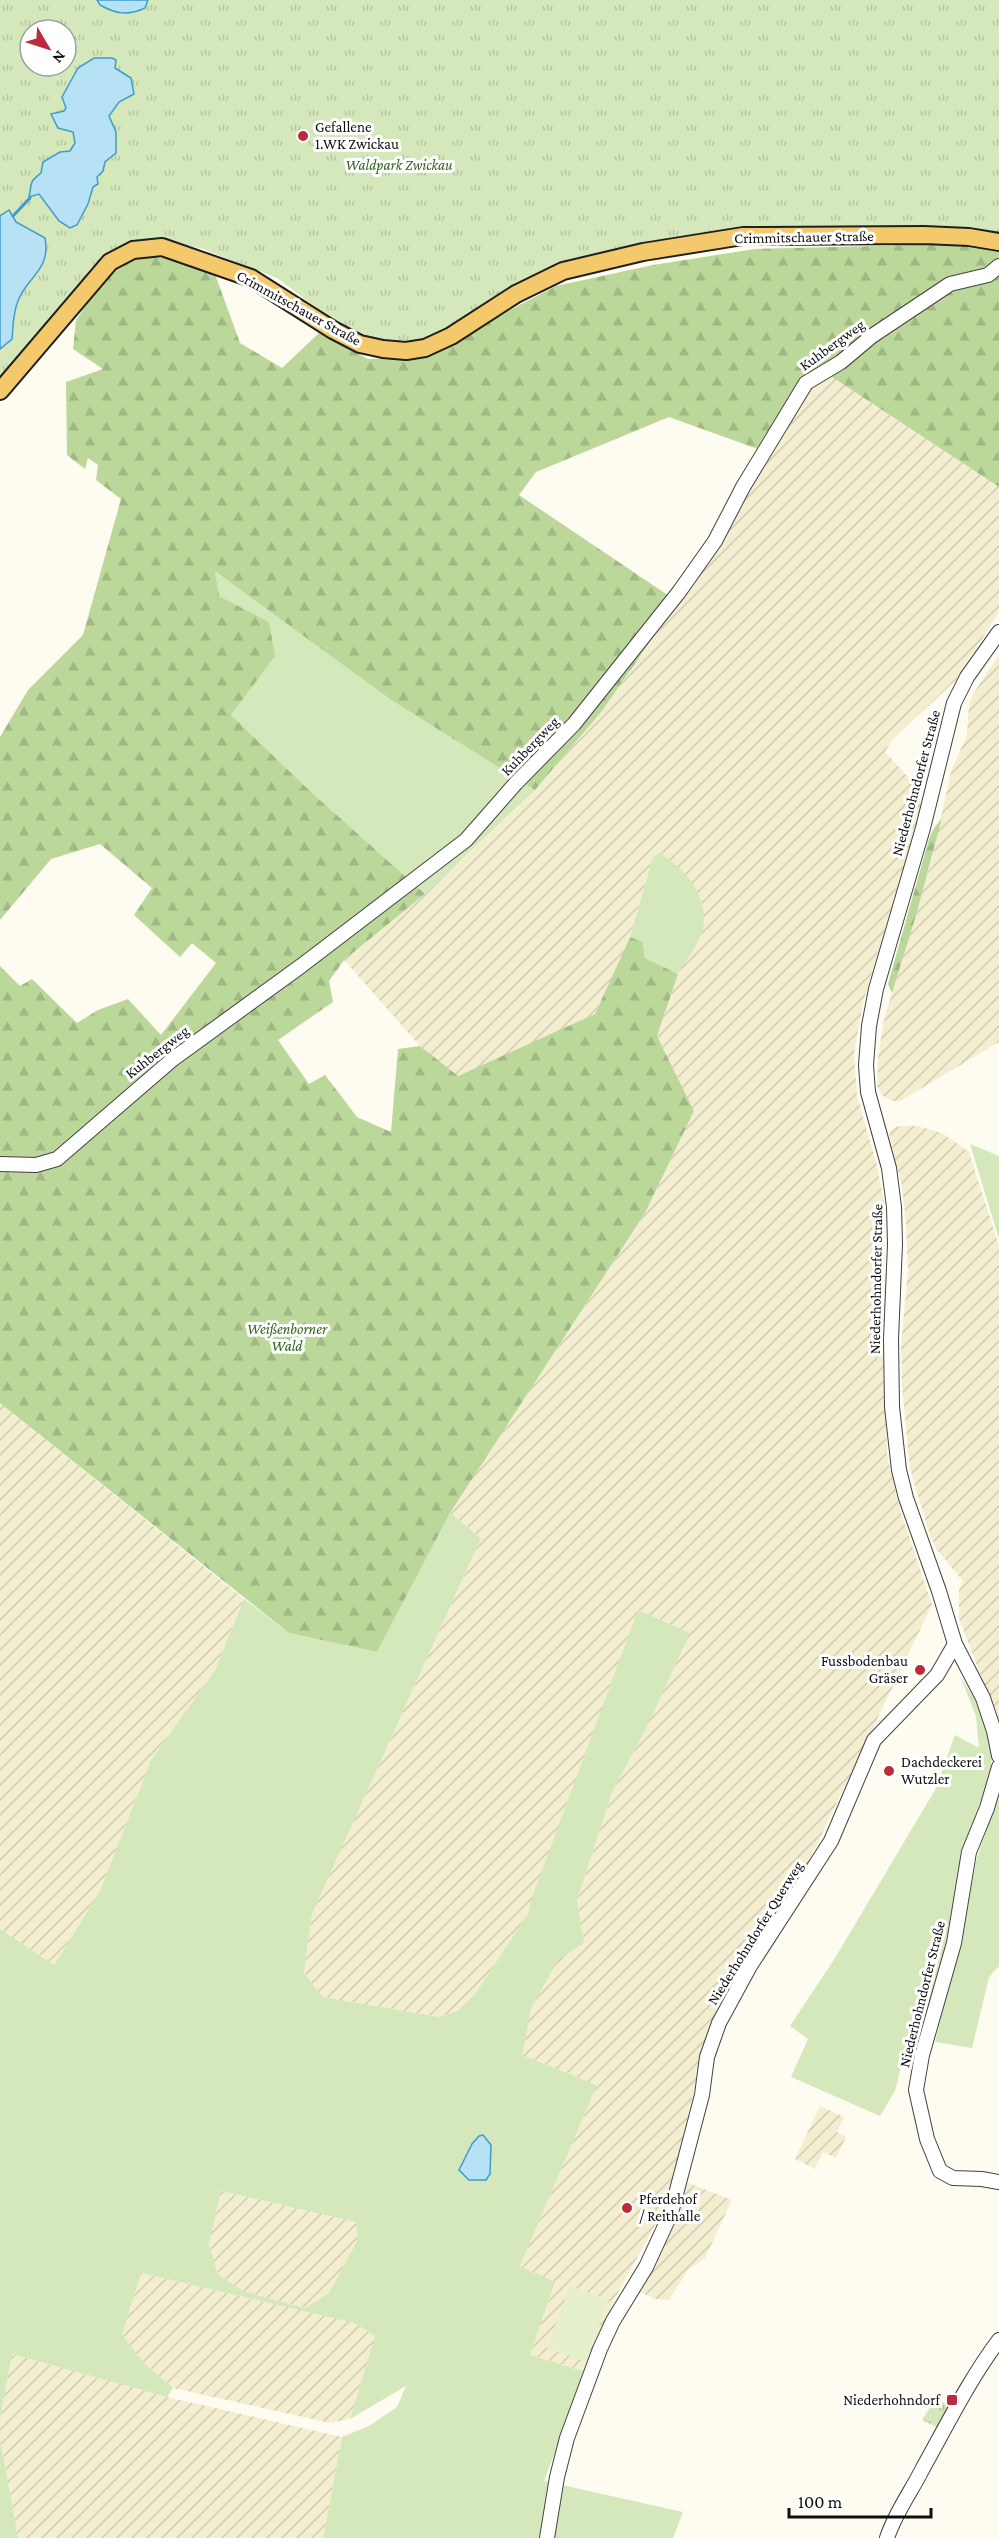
<svg xmlns="http://www.w3.org/2000/svg" width="999" height="2538" viewBox="0 0 999 2538" font-family="'Crimson Pro',serif">
  <style>
    .farmland { fill: url(#farmland-furrows) }
    .grass { fill: #d5e8bb; fill-rule: evenodd }
    .forest { fill: url(#forest-firs) }
    .park { fill: url(#park-tufts); fill-rule: evenodd }
    .pitch { fill: #e6f0cc }
    .water { fill: #b7e1f4; stroke: #409cc9; stroke-width: 1.5 }
    .lines { fill: none; stroke-linecap: round; stroke-linejoin: round }
    .stream { stroke: #409cc9; stroke-width: 3 }
    .minor-casing { stroke: #414141; stroke-width: 16 }
    .major-casing { stroke: #1f1f1f; stroke-width: 20 }
    .minor { stroke: #fff; stroke-width: 14 }
    .major { stroke: #f4c96b; stroke-width: 16 }
    .poi-dot { fill: #ba2b3b; stroke: #fff; stroke-width: 2 }
    .labels { text-anchor: middle; stroke-width: 6; stroke-linejoin: round; paint-order: stroke }
    .poi-label { font-size: 15px; fill: #0e0e0e; stroke: #fff; text-anchor: start }
    .park-label { font-size: 15px; font-style: italic; fill: #336420; stroke: #fff }
    .street-label { font-size: 15px; fill: #0e0e0e; stroke: #fff }
  </style>
  <defs>
    <pattern id="farmland-furrows" width="10" height="10" patternUnits="userSpaceOnUse" patternTransform="scale(1.5)"><rect width="10" height="10" fill="#f4eed1"/><path d="M-1 1l2-2M0 10L10 0M9 11l2-2" fill="none" stroke="#d0cbb2"/></pattern>
    <pattern id="forest-firs" width="22" height="20" patternUnits="userSpaceOnUse" patternTransform="scale(1.5)"><rect width="22" height="20" fill="#bbd89a"/><path d="M5 1l3.5 6h-7zM16 11l3.5 6h-7z" fill="#a0b884"/></pattern>
    <pattern id="park-tufts" width="24" height="20" patternUnits="userSpaceOnUse" patternTransform="scale(1.5)"><rect width="24" height="20" fill="#d5e8bb"/><path d="M3 7l-1-3M5 7V3M7 7l1-3M15 17l-1-3M17 17v-4M19 17l1-3" fill="none" stroke="#b6c6a0"/></pattern>
  </defs>
  <rect width="100%" height="100%" fill="#fefbf0"/>
  <g class="farmland">
    <path d="M 817,367 L 999,487 L 999,612 L 956,680 L 892,740 L 885,752 L 918,788 L 921,808 L 864,999 L 854,1053 L 857,1096 L 876,1162 L 885,1207 L 884,1354 L 887,1455 L 901,1513 L 932,1605 L 805,1869 L 711,2022 L 666,2205 L 614,2300 L 586,2372 L 530,2355 L 555,2283 L 520,2266 L 597,2085 L 521,2055 L 531,2009 L 558,1959 L 584,1943 L 577,1900 L 613,1790 L 645,1731 L 530,1903 L 529,1912 L 475,1994 L 457,2011 L 439,2017 L 323,1997 L 304,1973 L 312,1914 L 481,1538 L 450,1513 L 645,1213 L 694,1111 L 657,1036 L 678,974 L 703,929 L 653,857 L 630,937 L 595,1014 L 458,1077 L 420,1046 L 344,960 L 425,894 L 535,790 L 602,711 L 722,542 Z"/>
    <path d="M 999,655 L 999,1042 L 900,1101 L 891,1101 L 882,1095 L 877,1086 L 878,1057 L 884,1020 L 932,858 L 951,772 L 967,735 L 969,704 L 973,694 Z"/>
    <path d="M 900,1126 L 917,1126 L 942,1133 L 969,1152 L 999,1246 L 999,1722 L 959,1619 L 959,1590 L 963,1581 L 937,1550 L 930,1535 L 910,1469 L 902,1386 L 901,1346 L 908,1270 L 906,1222 L 902,1187 L 889,1133 L 893,1128 Z"/>
    <path d="M 0,1403 L 244,1599 L 215,1670 L 151,1760 L 100,1891 L 54,1965 L 0,1929 Z"/>
    <path d="M 820,2106 L 844,2117 L 837,2132 L 846,2137 L 836,2158 L 823,2152 L 815,2169 L 795,2159 Z"/>
    <path d="M 686,2182 L 732,2200 L 705,2258 L 688,2270 L 669,2300 L 656,2299 L 639,2292 Z"/>
    <path d="M 221,2191 L 356,2222 L 357,2241 L 329,2293 L 305,2308 L 243,2291 L 218,2274 L 209,2243 Z"/>
    <path d="M 141,2273 L 356,2323 L 376,2336 L 350,2419 L 330,2423 L 173,2388 L 145,2364 L 122,2335 Z"/>
    <path d="M 12,2354 L 167,2397 L 342,2437 L 323,2538 L 18,2538 L 0,2438 L 0,2420 Z"/>
  </g>
  <g class="grass">
    <path d="M 215,570 L 391,700 L 535,790 L 425,894 L 311,792 L 231,715 L 269,622 L 218,596 Z"/>
    <path d="M 660,853 C 685,869 709,896 703,929 C 700,941 685,963 678,974 L 645,958 L 630,937 L 653,857 Z"/>
    <path d="M 970,1144 L 999,1156 L 999,1239 Z"/>
    <path d="M 450,1513 L 481,1538 L 312,1914 L 304,1973 L 323,1997 L 439,2017 L 457,2011 L 475,1994 L 529,1912 L 530,1903 L 638,1610 L 690,1633 L 645,1731 L 613,1790 L 577,1900 L 584,1943 L 558,1960 L 531,2009 L 522,2055 L 597,2085 L 520,2266 L 555,2282 L 530,2355 L 586,2372 L 544,2481 L 683,2512 L 673,2538 L 323,2538 L 342,2437 L 369,2426 L 397,2407 L 406,2386 L 350,2419 L 375,2336 L 355,2323 L 141,2273 L 122,2335 L 145,2364 L 173,2388 L 167,2397 L 12,2354 L 0,2420 L 0,1929 L 54,1965 L 100,1891 L 151,1760 L 215,1670 L 244,1599 L 289,1633 L 377,1652 ZM 221,2191 L 356,2222 L 357,2241 L 329,2293 L 305,2308 L 243,2291 L 218,2274 L 209,2244 Z"/>
    <path d="M 960,1676 L 983,1713 L 993,1749 L 990,1774 L 962,1854 L 950,1932 L 913,2064 L 903,2059 L 895,2091 L 880,2116 L 791,2077 L 808,2039 L 790,2026 L 835,1958 L 935,1790 L 955,1735 L 979,1748 L 976,1716 Z"/>
    <path d="M 999,1794 L 999,1966 L 989,1977 L 972,2048 L 935,2042 L 963,1929 L 976,1861 Z"/>
    <path d="M 0,2438 L 18,2538 L 0,2538 Z"/>
  </g>
  <g class="forest">
    <path d="M 962,244 L 999,250 L 999,487 L 817,367 L 769,453 L 669,417 L 536,472 L 519,495 L 678,602 L 602,711 L 535,790 L 391,700 L 215,571 L 219,596 L 269,622 L 275,656 L 231,715 L 311,792 L 425,894 L 344,960 L 329,981 L 333,1002 L 278,1040 L 309,1084 L 325,1075 L 357,1117 L 391,1132 L 398,1049 L 420,1046 L 458,1076 L 595,1014 L 630,937 L 642,942 L 645,958 L 678,974 L 657,1036 L 694,1111 L 645,1213 L 450,1513 L 377,1652 L 289,1633 L 0,1403 L 0,966 L 20,986 L 32,979 L 77,1023 L 98,1010 L 128,999 L 161,1035 L 216,963 L 192,943 L 180,957 L 134,915 L 152,888 L 100,844 L 51,859 L 0,920 L 0,737 L 28,690 L 83,635 L 121,499 L 96,480 L 98,465 L 88,458 L 85,469 L 67,455 L 66,382 L 103,369 L 73,349 L 76,320 L 107,274 L 143,255 L 184,261 L 215,274 L 240,343 L 282,368 L 319,333 L 368,359 L 418,357 L 449,347 L 506,312 L 556,286 L 653,265 L 755,249 Z"/>
    <path d="M 942,818 L 917,912 L 892,993 L 888,984 L 929,839 L 934,828 Z"/>
  </g>
  <g class="park">
    <path d="M 0,0 L 999,0 L 999,235 L 747,228 L 639,244 L 561,268 L 510,288 L 428,341 L 377,340 L 333,320 L 277,278 L 203,249 L 173,242 L 127,246 L 83,280 L 0,382 ZM 30,30 L 66,30 L 66,66 L 30,66 Z"/>
    <path d="M 936,2398 L 949,2406 L 938,2428 L 922,2420 Z"/>
  </g>
  <path class="pitch" d="M 570,2286 L 609,2300 L 586,2362 L 547,2348 Z"/>
  <g class="water">
    <path d="M 97,0 L 148,0 L 145,8 C 128,16 116,14 100,5 Z"/>
    <path d="M 94,58 L 112,58 L 116,60 L 115,68 L 131,78 L 134,94 L 119,102 L 109,116 L 116,132 L 116,153 L 105,162 L 103,171 L 97,177 L 98,184 L 93,187 L 88,204 L 77,225 L 70,228 L 59,221 L 39,194 L 29,197 C 32,180 30,182 41,173 L 43,162 L 60,152 L 70,151 L 75,143 L 73,132 L 58,128 L 51,114 L 64,111 L 66,108 L 62,97 L 78,68 Z"/>
    <path d="M 9,210 L 16,222 L 45,238 C 51,271 27,276 18,301 C 13,312 13,328 12,339 L 0,349 L 0,216 Z"/>
    <path d="M 483,2135 L 491,2145 L 490,2174 L 486,2180 L 469,2180 L 459,2170 L 472,2144 L 479,2136 Z"/>
  </g>
  <g class="lines">
    <path class="stream" d="M 13,216 L 30,198"/>
    <g class="minor-casing">
      <g id="minor">
        <path d="M 999,632 L 967,677 L 954,703 L 923,828 L 876,989 L 869,1026 L 866,1065 L 868,1092 L 889,1168 L 894,1207 L 895,1244 L 891,1339 L 892,1407 L 899,1470 L 906,1498 L 939,1591 L 955,1644 L 983,1698 L 994,1731 L 999,1756"/>
        <path d="M 0,1164 L 36,1165 L 57,1159 L 173,1059 L 301,966 L 466,840 L 516,783 L 574,724 L 679,592 L 715,541 L 743,487 L 806,383 L 841,362 L 872,336 L 950,284 L 988,275 L 999,266"/>
        <path d="M 999,1767 L 987,1808 L 969,1852 L 954,1943 L 922,2055 L 916,2090 L 927,2139 L 940,2171 L 953,2178 L 982,2179 L 999,2182"/>
        <path d="M 547,2538 L 557,2477 L 567,2438 L 600,2349 L 613,2321 L 646,2267 L 671,2213 L 702,2095 L 707,2057 L 719,2023 L 750,1966 L 831,1841 L 874,1740 L 937,1675 L 955,1644"/>
        <path d="M 887,2538 C 895,2513 911,2492 923,2468 C 947,2425 969,2380 999,2340"/>
      </g>
    </g>
    <g class="major-casing">
      <path id="major" d="M 0,391 L 110,262 L 133,250 L 162,247 L 251,278 L 333,330 L 360,344 L 383,349 L 406,351 L 425,348 L 451,336 L 516,294 L 563,271 L 643,252 L 743,236 L 924,235 L 969,237 L 999,242"/>
    </g>
    <use href="#minor" class="minor"/>
    <use href="#major" class="major"/>
  </g>
  <g class="poi-dot">
    <circle cx="303" cy="136" r="6"/>
    <circle cx="920" cy="1670" r="6"/>
    <circle cx="889" cy="1771" r="6"/>
    <circle cx="627" cy="2208" r="6"/>
    <rect x="946" y="2394" width="12" height="12" rx="3"/>
  </g>
  <g class="labels">
    <g class="poi-label">
      <text x="315" y="132">Gefallene<tspan x="315" dy="17">1.WK Zwickau</tspan></text>
      <text x="908" y="1666" text-anchor="end">Fussbodenbau<tspan x="908" dy="17">Gräser</tspan></text>
      <text x="901" y="1767">Dachdeckerei<tspan x="901" dy="17">Wutzler</tspan></text>
      <text x="639" y="2204">Pferdehof<tspan x="639" dy="17">/ Reithalle</tspan></text>
      <text x="940" y="2405" text-anchor="end">Niederhohndorf</text>
    </g>
    <g class="park-label">
      <text x="399" y="170">Waldpark Zwickau</text>
      <text x="287" y="1334">Weißenborner<tspan x="287" dy="17">Wald</tspan></text>
    </g>
    <g class="street-label">
      <text transform="translate(804 237) rotate(-1)" y="5">Crimmitschauer Straße</text>
      <text transform="translate(299 308) rotate(29)" y="5">Crimmitschauer Straße</text>
      <text transform="translate(832 345) rotate(-36)" y="5">Kuhbergweg</text>
      <text transform="translate(530 746) rotate(-46)" y="5">Kuhbergweg</text>
      <text transform="translate(916 783) rotate(-75)" y="5">Niederhohndorfer Straße</text>
      <text transform="translate(157 1052) rotate(-38)" y="5">Kuhbergweg</text>
      <text transform="translate(876 1279) rotate(-89)" y="5">Niederhohndorfer Straße</text>
      <text transform="translate(755 1933) rotate(-58)" y="5">Niederhohndorfer Querweg</text>
      <text transform="translate(922 1994) rotate(-76)" y="5">Niederhohndorfer Straße</text>
    </g>
  </g>
  <g transform="translate(48 48) rotate(129)"><circle r="28" fill="#ffffff" stroke="#9f9f9f" stroke-width="1.5"/>
  <path d="M0-4.5L10 22L0 15L-10 22Z" fill="#ba2b3b"/>
  <text y="-9" font-size="16" font-weight="bold" text-anchor="middle" fill="#0e0e0e">N</text>
  </g>
  <path d="M789 2508v9h142v-9" fill="none" stroke="#0e0e0e" stroke-width="3"/>
  <text x="798" y="2508" font-size="18" fill="#0e0e0e" stroke="#ffffff" stroke-width="4.5" paint-order="stroke">100 m</text>
</svg>
